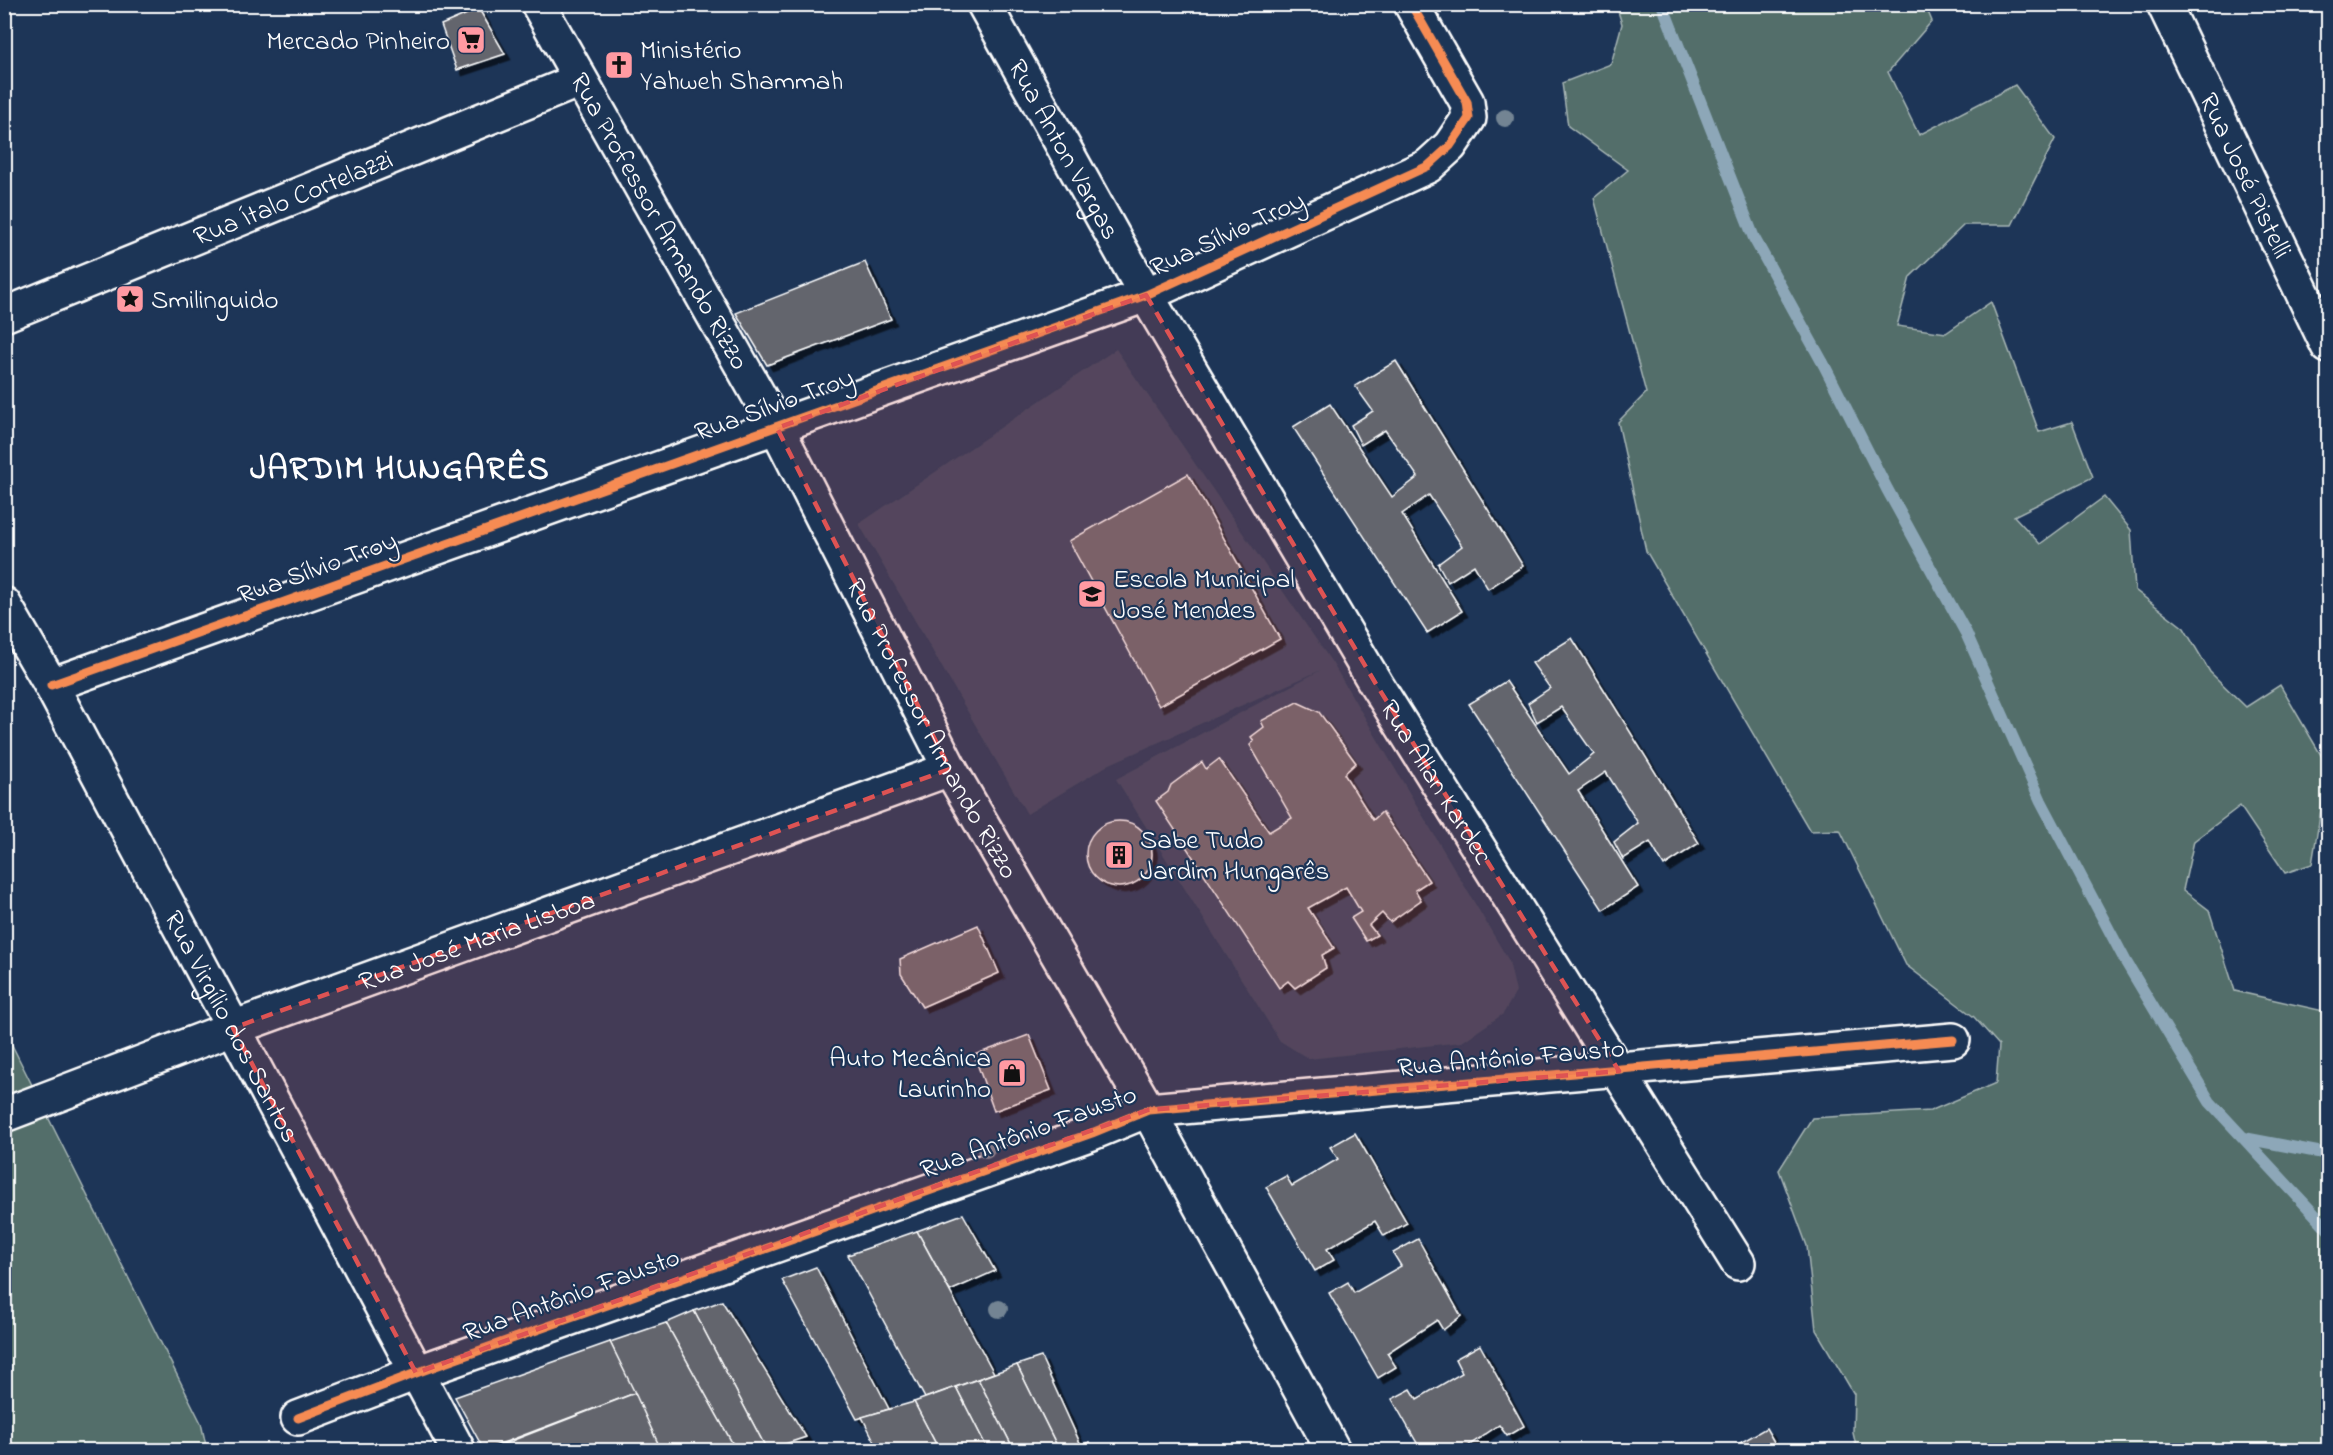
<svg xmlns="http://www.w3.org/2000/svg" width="2333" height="1455" viewBox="0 0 2333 1455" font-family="'Indie Flower',sans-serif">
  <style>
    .built { fill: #32435e }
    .green { fill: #526e6b; stroke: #a8b6b5; stroke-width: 1.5 }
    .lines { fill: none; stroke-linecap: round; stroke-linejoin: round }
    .stream { stroke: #8da7b8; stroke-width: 12 }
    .building { fill: #63656d; stroke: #fff; stroke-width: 1.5; filter: url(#shadow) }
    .street-casing { stroke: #fff; stroke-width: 38 }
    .street { stroke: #1d3557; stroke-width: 33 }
    .cycleway-casing { stroke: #1d3557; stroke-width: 13 }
    .cycleway { stroke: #f68b52; stroke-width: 9 }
    .tree { fill: #738493 }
    .marked { fill: #de5353; fill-opacity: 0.2; stroke: #de5353; stroke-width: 4.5; stroke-dasharray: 12 8; stroke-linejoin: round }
    .labels { text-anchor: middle; stroke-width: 4.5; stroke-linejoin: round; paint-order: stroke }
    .poi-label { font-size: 27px; fill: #fff; stroke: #1d3557; text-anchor: start }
    .street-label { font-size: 27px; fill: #fff; stroke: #1d3557 }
    .district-label { font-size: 33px; font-weight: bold; letter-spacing: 1.5px; fill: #fff; stroke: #1d3557 }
  </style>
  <defs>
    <filter id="shadow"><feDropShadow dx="5.5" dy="5.5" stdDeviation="0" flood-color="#0009"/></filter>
  </defs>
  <rect width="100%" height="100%" fill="#1d3557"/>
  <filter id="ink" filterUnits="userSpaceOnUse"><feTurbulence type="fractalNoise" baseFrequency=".0167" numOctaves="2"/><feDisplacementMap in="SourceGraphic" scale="12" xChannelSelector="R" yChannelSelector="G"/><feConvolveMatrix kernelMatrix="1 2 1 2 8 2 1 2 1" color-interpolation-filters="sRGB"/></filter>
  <g filter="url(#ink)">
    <path class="built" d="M 1116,349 L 1333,664 L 1509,961 L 1516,992 L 1503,1014 L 1462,1042 L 1309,1059 L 1280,1041 L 1116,779 L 1321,670 L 1110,764 L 1027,814 L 859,524 Z"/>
    <g class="green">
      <path d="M 1716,4 L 1925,5 L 1932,21 L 1888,72 L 1919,135 L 2015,85 L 2055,139 L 2012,225 L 1964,225 L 1910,277 L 1897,326 L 1946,333 L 1991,302 L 2039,432 L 2072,422 L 2093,477 L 2014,516 L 2040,544 L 2104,497 L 2131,530 L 2135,590 L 2184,628 L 2210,672 L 2246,707 L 2280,685 L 2328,767 L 2312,864 L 2285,873 L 2240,806 L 2194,841 L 2183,890 L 2209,910 L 2235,991 L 2328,1012 L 2328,1450 L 1857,1450 L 1853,1433 L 1854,1394 L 1816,1330 L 1807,1246 L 1779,1170 L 1812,1118 L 1930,1111 L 1996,1083 L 1999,1045 L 1974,1017 L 1906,965 L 1840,830 L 1810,831 L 1646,551 L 1618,422 L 1646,393 L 1594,198 L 1628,170 L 1568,126 L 1562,83 L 1611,64 L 1622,24 L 1616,5 L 1699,5 L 1702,11 Z"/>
      <path d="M 4,1029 L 201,1423 L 207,1450 L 5,1450 Z"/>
    </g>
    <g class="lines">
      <g class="stream">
        <path d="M 1662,4 L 1754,238 L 1824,365 L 1887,489 L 1966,633 L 2041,801 L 2126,962 L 2210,1102 L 2328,1229"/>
        <path d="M 2244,1138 L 2328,1154"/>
      </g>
    </g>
    <g class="building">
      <path d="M 479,9 L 505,54 L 457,70 L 441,25 Z"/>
      <path d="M 865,262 L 891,319 L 767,365 L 736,313 Z"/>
      <path d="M 1396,361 L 1523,566 L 1488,589 L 1474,565 L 1448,582 L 1438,564 L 1462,546 L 1429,495 L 1402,514 L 1462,611 L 1427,633 L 1293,427 L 1330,404 L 1392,497 L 1418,477 L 1385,430 L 1361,445 L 1351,425 L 1373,411 L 1355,386 Z"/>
      <path d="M 1188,474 L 1280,639 L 1159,706 L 1069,541 Z"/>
      <path d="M 1572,638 L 1699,843 L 1664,866 L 1650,842 L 1623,859 L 1614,842 L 1638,823 L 1606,772 L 1578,791 L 1638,887 L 1603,910 L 1469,704 L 1506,681 L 1569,774 L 1594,754 L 1561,707 L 1537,722 L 1528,703 L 1550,688 L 1532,663 Z"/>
      <path d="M 1297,702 L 1319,712 L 1356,763 L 1344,774 L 1373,820 L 1382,812 L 1429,881 L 1415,890 L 1421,900 L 1390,922 L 1382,913 L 1369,925 L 1377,935 L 1366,941 L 1351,918 L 1361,912 L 1346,887 L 1308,908 L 1334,948 L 1322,955 L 1326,968 L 1295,988 L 1288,981 L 1279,988 L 1156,801 L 1168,792 L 1171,785 L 1202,762 L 1206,769 L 1219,759 L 1269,832 L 1292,818 L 1250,745 L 1254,741 L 1251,737 L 1264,727 L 1261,721 Z"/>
      <circle cx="1119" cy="854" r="33"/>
      <path d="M 978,925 L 999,973 L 922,1007 L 901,974 L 900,959 Z"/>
      <path d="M 1029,1035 L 1051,1090 L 994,1111 L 974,1055 Z"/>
      <path d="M 1355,1133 L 1407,1223 L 1384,1236 L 1375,1221 L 1327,1249 L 1334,1260 L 1315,1271 L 1266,1187 L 1286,1176 L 1292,1186 L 1338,1159 L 1330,1147 Z"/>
      <path d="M 963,1214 L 995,1271 L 950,1291 L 917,1231 Z"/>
      <path d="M 917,1231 L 994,1373 L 925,1398 L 848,1255 Z"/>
      <path d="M 1418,1239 L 1461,1316 L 1443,1330 L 1437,1320 L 1387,1353 L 1396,1367 L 1378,1378 L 1329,1293 L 1348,1282 L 1354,1293 L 1401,1266 L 1393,1253 Z"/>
      <path d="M 816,1267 L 889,1409 L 857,1419 L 782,1280 Z"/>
      <path d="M 722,1301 L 806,1437 L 767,1450 L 694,1311 Z"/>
      <path d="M 694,1311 L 767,1450 L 736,1450 L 666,1323 Z"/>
      <path d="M 666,1323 L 736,1450 L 661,1450 L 610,1342 Z"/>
      <path d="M 610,1342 L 635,1393 L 484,1450 L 455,1397 Z"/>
      <path d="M 1480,1345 L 1524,1426 L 1507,1436 L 1499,1425 L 1462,1450 L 1421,1450 L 1392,1399 L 1411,1389 L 1417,1399 L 1462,1373 L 1455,1359 Z"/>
      <path d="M 1041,1357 L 1081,1445 L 1090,1442 L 1094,1450 L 1059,1450 L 1017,1365 Z"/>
      <path d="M 1017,1365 L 1059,1450 L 1014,1450 L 978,1379 Z"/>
      <path d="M 978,1379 L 1014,1450 L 988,1450 L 956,1387 Z"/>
      <path d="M 956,1387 L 988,1450 L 939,1450 L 914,1402 Z"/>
      <path d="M 635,1393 L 661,1450 L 488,1450 Z"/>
      <path d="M 914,1402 L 939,1450 L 879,1450 L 862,1417 Z"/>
      <path d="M 1766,1428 L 1777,1447 L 1771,1450 L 1728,1450 Z"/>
    </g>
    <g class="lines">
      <g class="street-casing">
        <g id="street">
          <path id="s1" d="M 538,4 L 777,428 L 950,769 L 1148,1110 L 1333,1450"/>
          <path id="s2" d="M 984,4 L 1146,295 L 1376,684 L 1738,1263"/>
          <path id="s3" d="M 2164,4 L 2328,346"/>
          <path id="s4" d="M 4,315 L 580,80"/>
          <path id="s5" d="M 4,604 L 51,685 L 458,1450"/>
          <path d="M 51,685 L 1146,295 L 1428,166 L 1450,146 L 1469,118 L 1467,102 L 1411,4"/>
          <path id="s6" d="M 4,1115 L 233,1028 L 950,769"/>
          <path d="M 298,1418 L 416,1373 L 1092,1133 L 1148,1110 L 1953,1040"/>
        </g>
      </g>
      <use href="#street" class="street"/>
      <g class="cycleway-casing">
        <g id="cycleway">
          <path d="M 51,685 L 1146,295 L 1428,166 L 1450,146 L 1469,118 L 1467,102 L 1411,4"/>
          <path d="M 298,1418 L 416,1373 L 1092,1133 L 1148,1110 L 1953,1040"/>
        </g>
      </g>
      <use href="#cycleway" class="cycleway"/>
    </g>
    <g class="tree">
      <circle cx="1505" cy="118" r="9"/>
      <circle cx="986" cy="1149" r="9"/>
      <circle cx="999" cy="1309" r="9"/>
    </g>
  </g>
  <path class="marked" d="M 1146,295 L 1376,684 L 1619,1071 L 1148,1110 L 416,1373 L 233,1028 L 950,769 L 777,428 Z"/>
  <defs>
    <g id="supermarket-square" transform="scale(1.5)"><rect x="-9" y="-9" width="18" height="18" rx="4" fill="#ff9aa2" stroke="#1d3557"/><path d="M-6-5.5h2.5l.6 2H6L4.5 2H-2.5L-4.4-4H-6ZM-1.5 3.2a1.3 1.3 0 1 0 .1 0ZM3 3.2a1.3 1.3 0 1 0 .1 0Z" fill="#111"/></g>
    <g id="church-square" transform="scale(1.5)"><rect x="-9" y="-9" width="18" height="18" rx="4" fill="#ff9aa2" stroke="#1d3557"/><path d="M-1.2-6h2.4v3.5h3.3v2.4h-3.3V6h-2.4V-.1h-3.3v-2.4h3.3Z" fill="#111"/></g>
    <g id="sight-square" transform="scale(1.5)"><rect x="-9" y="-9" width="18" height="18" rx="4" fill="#ff9aa2" stroke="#1d3557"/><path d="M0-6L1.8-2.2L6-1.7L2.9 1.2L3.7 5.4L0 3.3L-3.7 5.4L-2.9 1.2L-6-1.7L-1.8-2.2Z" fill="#111"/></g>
    <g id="school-square" transform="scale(1.5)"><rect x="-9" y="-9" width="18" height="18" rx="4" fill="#ff9aa2" stroke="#1d3557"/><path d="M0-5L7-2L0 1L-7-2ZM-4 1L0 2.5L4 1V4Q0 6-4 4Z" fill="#111"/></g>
    <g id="building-square" transform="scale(1.5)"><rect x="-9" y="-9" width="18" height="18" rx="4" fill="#ff9aa2" stroke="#1d3557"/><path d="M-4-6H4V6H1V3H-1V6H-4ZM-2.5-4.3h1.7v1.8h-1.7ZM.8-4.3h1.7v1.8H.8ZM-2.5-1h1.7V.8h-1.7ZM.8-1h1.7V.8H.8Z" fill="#111"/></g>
    <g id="shop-square" transform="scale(1.5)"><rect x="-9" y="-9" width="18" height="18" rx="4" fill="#ff9aa2" stroke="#1d3557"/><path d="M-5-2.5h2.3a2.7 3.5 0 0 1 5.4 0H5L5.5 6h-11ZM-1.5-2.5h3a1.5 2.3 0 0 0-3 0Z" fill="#111"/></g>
  </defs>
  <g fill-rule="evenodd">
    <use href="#supermarket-square" x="471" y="40"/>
    <use href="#church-square" x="619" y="65"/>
    <use href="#sight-square" x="130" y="299"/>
    <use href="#school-square" x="1092" y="594"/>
    <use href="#building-square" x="1119" y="855"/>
    <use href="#shop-square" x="1012" y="1073"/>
  </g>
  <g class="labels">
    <g class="poi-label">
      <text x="450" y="49" text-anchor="end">Mercado Pinheiro</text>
      <text x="640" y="58">Ministério<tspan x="640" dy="31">Yahweh Shammah</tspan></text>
      <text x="151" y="308">Smilinguido</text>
      <text x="1113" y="587">Escola Municipal<tspan x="1113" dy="31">José Mendes</tspan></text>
      <text x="1140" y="848">Sabe Tudo<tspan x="1140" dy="31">Jardim Hungarês</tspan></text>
      <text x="991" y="1066" text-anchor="end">Auto Mecânica<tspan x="991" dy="31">Laurinho</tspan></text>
    </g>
    <g class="street-label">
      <text dy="9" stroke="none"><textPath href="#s2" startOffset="166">Rua Anton Vargas</textPath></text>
      <text dy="9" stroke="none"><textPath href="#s3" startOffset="190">Rua José Pistelli</textPath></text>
      <text dy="9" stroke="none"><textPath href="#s4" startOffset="312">Rua Ítalo Cortelazzi</textPath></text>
      <text dy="9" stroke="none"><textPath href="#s1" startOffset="249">Rua Professor Armando Rizzo</textPath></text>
      <text transform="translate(1227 233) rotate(-25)" y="9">Rua Sílvio Troy</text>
      <text transform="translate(774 404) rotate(-20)" y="9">Rua Sílvio Troy</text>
      <text transform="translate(317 567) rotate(-20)" y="9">Rua Sílvio Troy</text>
      <text dy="9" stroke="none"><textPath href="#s1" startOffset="825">Rua Professor Armando Rizzo</textPath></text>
      <text dy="9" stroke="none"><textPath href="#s2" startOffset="900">Rua Allan Kardec</textPath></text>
      <text dy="9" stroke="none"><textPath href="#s6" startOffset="504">Rua José Maria Lisboa</textPath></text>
      <text dy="9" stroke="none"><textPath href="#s5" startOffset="480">Rua Virgílio dos Santos</textPath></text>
      <text transform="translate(1511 1057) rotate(-5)" y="9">Rua Antônio Fausto</text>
      <text transform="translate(1028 1131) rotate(-20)" y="9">Rua Antônio Fausto</text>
      <text transform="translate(571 1294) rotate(-20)" y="9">Rua Antônio Fausto</text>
    </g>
    <g class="district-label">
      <text x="400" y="478">JARDIM HUNGARÊS</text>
    </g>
  </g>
  <rect width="2333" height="1455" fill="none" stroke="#1d3557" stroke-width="24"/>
  <rect x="12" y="12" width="2309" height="1431" fill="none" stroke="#fff" stroke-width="2" filter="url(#ink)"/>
</svg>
